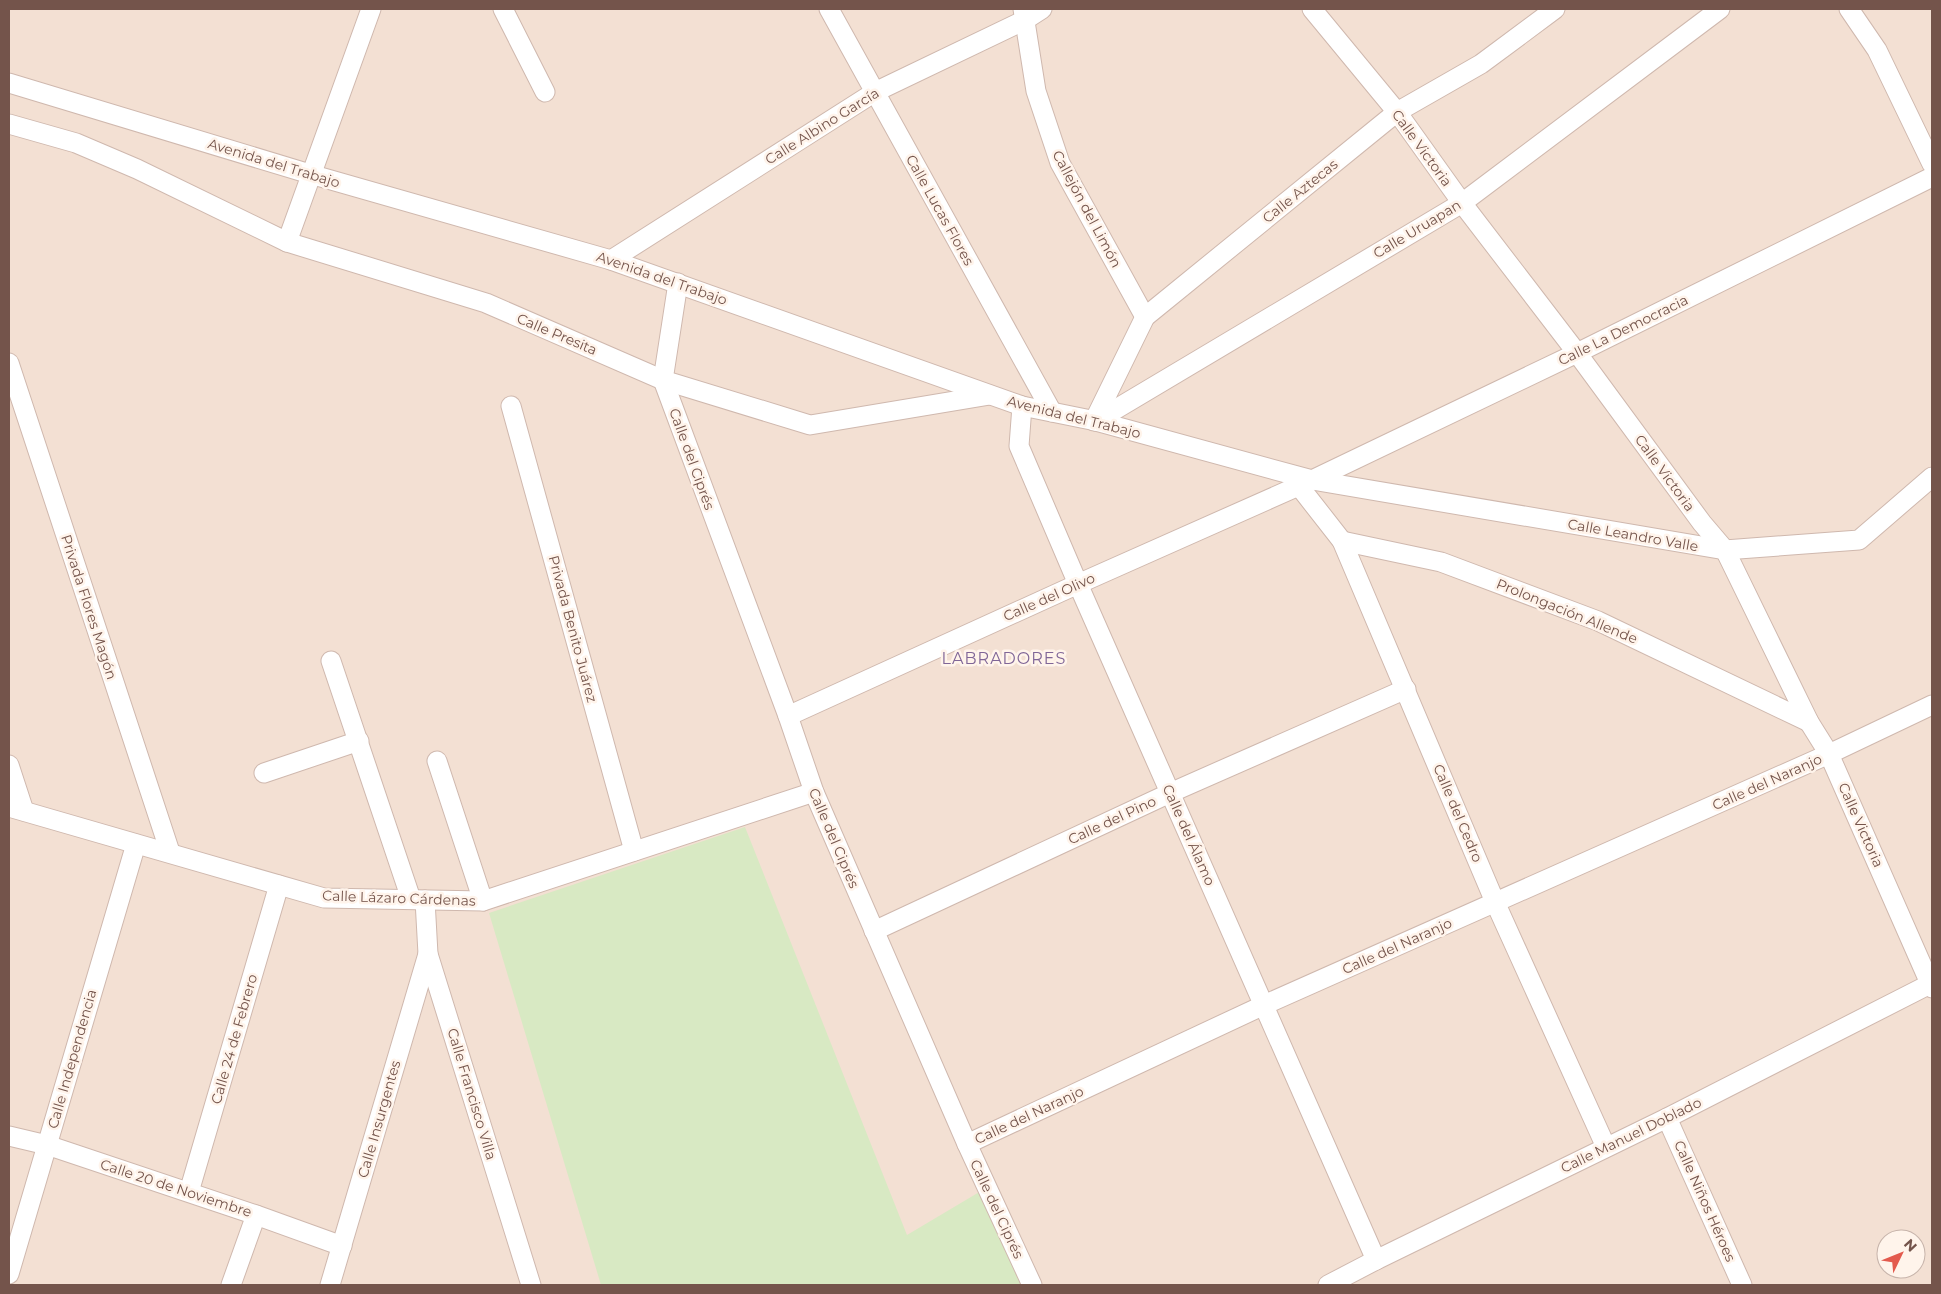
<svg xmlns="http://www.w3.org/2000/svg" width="1941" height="1294" viewBox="0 0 1941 1294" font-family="Montserrat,sans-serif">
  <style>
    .residential { fill: #f3e0d3; fill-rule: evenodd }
    .green { fill: #d8e9c3 }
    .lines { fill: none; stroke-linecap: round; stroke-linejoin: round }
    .minor-casing { stroke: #cfb8ae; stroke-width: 21 }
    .minor { stroke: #fff; stroke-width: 19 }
    .labels { text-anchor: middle; stroke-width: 5; stroke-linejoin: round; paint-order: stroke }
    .street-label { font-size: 14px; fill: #74544b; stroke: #fff4eb }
    .quarter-label { font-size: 16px; letter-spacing: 1px; fill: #806697; stroke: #fff4eb }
  </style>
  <rect width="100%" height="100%" fill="#fcf0e5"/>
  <path class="residential" d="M 9,9 L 1932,9 L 1932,1285 L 9,1285 ZM 1886,1239 L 1916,1239 L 1916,1269 L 1886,1269 Z"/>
  <path class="green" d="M 745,827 L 907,1235 L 981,1191 L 1022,1285 L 601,1285 L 489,913 Z"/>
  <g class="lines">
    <g class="minor-casing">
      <g id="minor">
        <path d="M 503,9 L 545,92"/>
        <path d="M 829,9 L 1052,412"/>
        <path d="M 1023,9 L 1036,91 L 1060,163 L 1145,317"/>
        <path d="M 1312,9 L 1397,112 L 1462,203 L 1577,353 L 1702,523 L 1725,550 L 1809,722 L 1829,754 L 1932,988"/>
        <path d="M 1849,9 L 1877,50 L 1932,164"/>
        <path d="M 9,83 L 310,174 L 611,260 L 1022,406 L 1096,421 L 1312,480 L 1725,550 L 1859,540 L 1932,477"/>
        <path d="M 9,124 L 76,143 L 137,169 L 287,242 L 486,303 L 663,380 L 810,425 L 990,395"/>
        <path d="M 287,242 L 371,9"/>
        <path d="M 611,260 L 875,92 L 1025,20 L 1042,9"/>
        <path d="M 678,283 L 663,380 L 788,716 L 814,792 L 967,1144 L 1032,1285"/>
        <path d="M 9,363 L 170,852"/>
        <path d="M 511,406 L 634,851"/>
        <path d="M 1022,406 L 1019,446 L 1078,584 L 1376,1260"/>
        <path d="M 1094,421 L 1145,317 L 1397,112 L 1481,64 L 1555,9"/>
        <path d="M 1096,421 L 1462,203 L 1720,9"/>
        <path d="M 1299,486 L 1342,541 L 1495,902 L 1606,1147"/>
        <path d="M 1342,541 L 1441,562 L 1598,621 L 1809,722"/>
        <path d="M 331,661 L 411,899"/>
        <path d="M 788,716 L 1078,584 L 1312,480 L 1577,353 L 1932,177"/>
        <path d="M 437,761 L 483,901"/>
        <path d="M 9,765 L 24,811"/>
        <path d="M 264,773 L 359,741"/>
        <path d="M 9,807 L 324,898 L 483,901 L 814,792"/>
        <path d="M 425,900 L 428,954 L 531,1285"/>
        <path d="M 874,931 L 1170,793 L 1406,689"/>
        <path d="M 1667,1118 L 1742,1285"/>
        <path d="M 9,1136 L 47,1145 L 256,1215 L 342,1246"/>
        <path d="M 967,1144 L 1264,1005 L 1829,754 L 1932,705"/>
        <path d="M 189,1192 L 279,885"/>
        <path d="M 9,1274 L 136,844"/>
        <path d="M 231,1285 L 256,1215"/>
        <path d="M 330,1285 L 428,954"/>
        <path d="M 1328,1285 L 1376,1260 L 1667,1118 L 1932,983"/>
      </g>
    </g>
    <use href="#minor" class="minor"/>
  </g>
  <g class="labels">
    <g class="street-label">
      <text transform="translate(822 126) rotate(-32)" y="5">Calle Albino García</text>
      <text transform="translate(1422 148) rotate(54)" y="5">Calle Victoria</text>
      <text transform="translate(274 163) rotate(17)" y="5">Avenida del Trabajo</text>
      <text transform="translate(1300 191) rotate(-39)" y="5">Calle Aztecas</text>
      <text transform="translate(1087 209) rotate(62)" y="5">Callejón del Limón</text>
      <text transform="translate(940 210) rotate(61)" y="5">Calle Lucas Flores</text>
      <text transform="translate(1417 229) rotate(-31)" y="5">Calle Uruapan</text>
      <text transform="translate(662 278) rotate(19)" y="5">Avenida del Trabajo</text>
      <text transform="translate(1623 330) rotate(-26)" y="5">Calle La Democracia</text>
      <text transform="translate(557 334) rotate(23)" y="5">Calle Presita</text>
      <text transform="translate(1074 417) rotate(14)" y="5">Avenida del Trabajo</text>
      <text transform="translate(692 459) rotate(70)" y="5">Calle del Ciprés</text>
      <text transform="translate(1665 473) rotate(54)" y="5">Calle Victoria</text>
      <text transform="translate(1633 535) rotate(10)" y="5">Calle Leandro Valle</text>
      <text transform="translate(1049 597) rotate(-24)" y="5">Calle del Olivo</text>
      <text transform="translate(89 607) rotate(72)" y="5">Privada Flores Magón</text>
      <text transform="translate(1567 611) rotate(22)" y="5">Prolongación Allende</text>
      <text transform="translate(573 629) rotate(75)" y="5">Privada Benito Juárez</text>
      <text transform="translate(1767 782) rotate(-24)" y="5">Calle del Naranjo</text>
      <text transform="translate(1458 813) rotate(67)" y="5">Calle del Cedro</text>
      <text transform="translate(1112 820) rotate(-25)" y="5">Calle del Pino</text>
      <text transform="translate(1861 825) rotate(66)" y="5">Calle Victoria</text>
      <text transform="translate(1189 835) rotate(66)" y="5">Calle del Álamo</text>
      <text transform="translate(834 838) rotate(67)" y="5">Calle del Ciprés</text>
      <text transform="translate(399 898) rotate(2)" y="5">Calle Lázaro Cárdenas</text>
      <text transform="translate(1397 946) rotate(-24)" y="5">Calle del Naranjo</text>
      <text transform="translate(234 1039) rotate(-74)" y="5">Calle 24 de Febrero</text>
      <text transform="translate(72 1059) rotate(-74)" y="5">Calle Independencia</text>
      <text transform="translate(472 1094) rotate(73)" y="5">Calle Francisco Villa</text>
      <text transform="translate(1029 1115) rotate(-25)" y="5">Calle del Naranjo</text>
      <text transform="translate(379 1119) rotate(-74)" y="5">Calle Insurgentes</text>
      <text transform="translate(1631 1135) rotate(-26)" y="5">Calle Manuel Doblado</text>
      <text transform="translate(176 1188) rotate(18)" y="5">Calle 20 de Noviembre</text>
      <text transform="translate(1705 1201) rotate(66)" y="5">Calle Niños Héroes</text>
      <text transform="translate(997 1209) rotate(65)" y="5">Calle del Ciprés</text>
    </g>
    <g class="quarter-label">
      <text x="1004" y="664">LABRADORES</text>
    </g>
  </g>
  <rect width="1941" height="1294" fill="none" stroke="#74544b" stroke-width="20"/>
  <g transform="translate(1901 1254) rotate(47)"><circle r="24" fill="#fff4eb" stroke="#c7b4ab"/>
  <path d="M0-4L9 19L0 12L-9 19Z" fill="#e35a4d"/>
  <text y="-8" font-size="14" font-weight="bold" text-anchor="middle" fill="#74544b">N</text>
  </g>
</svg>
